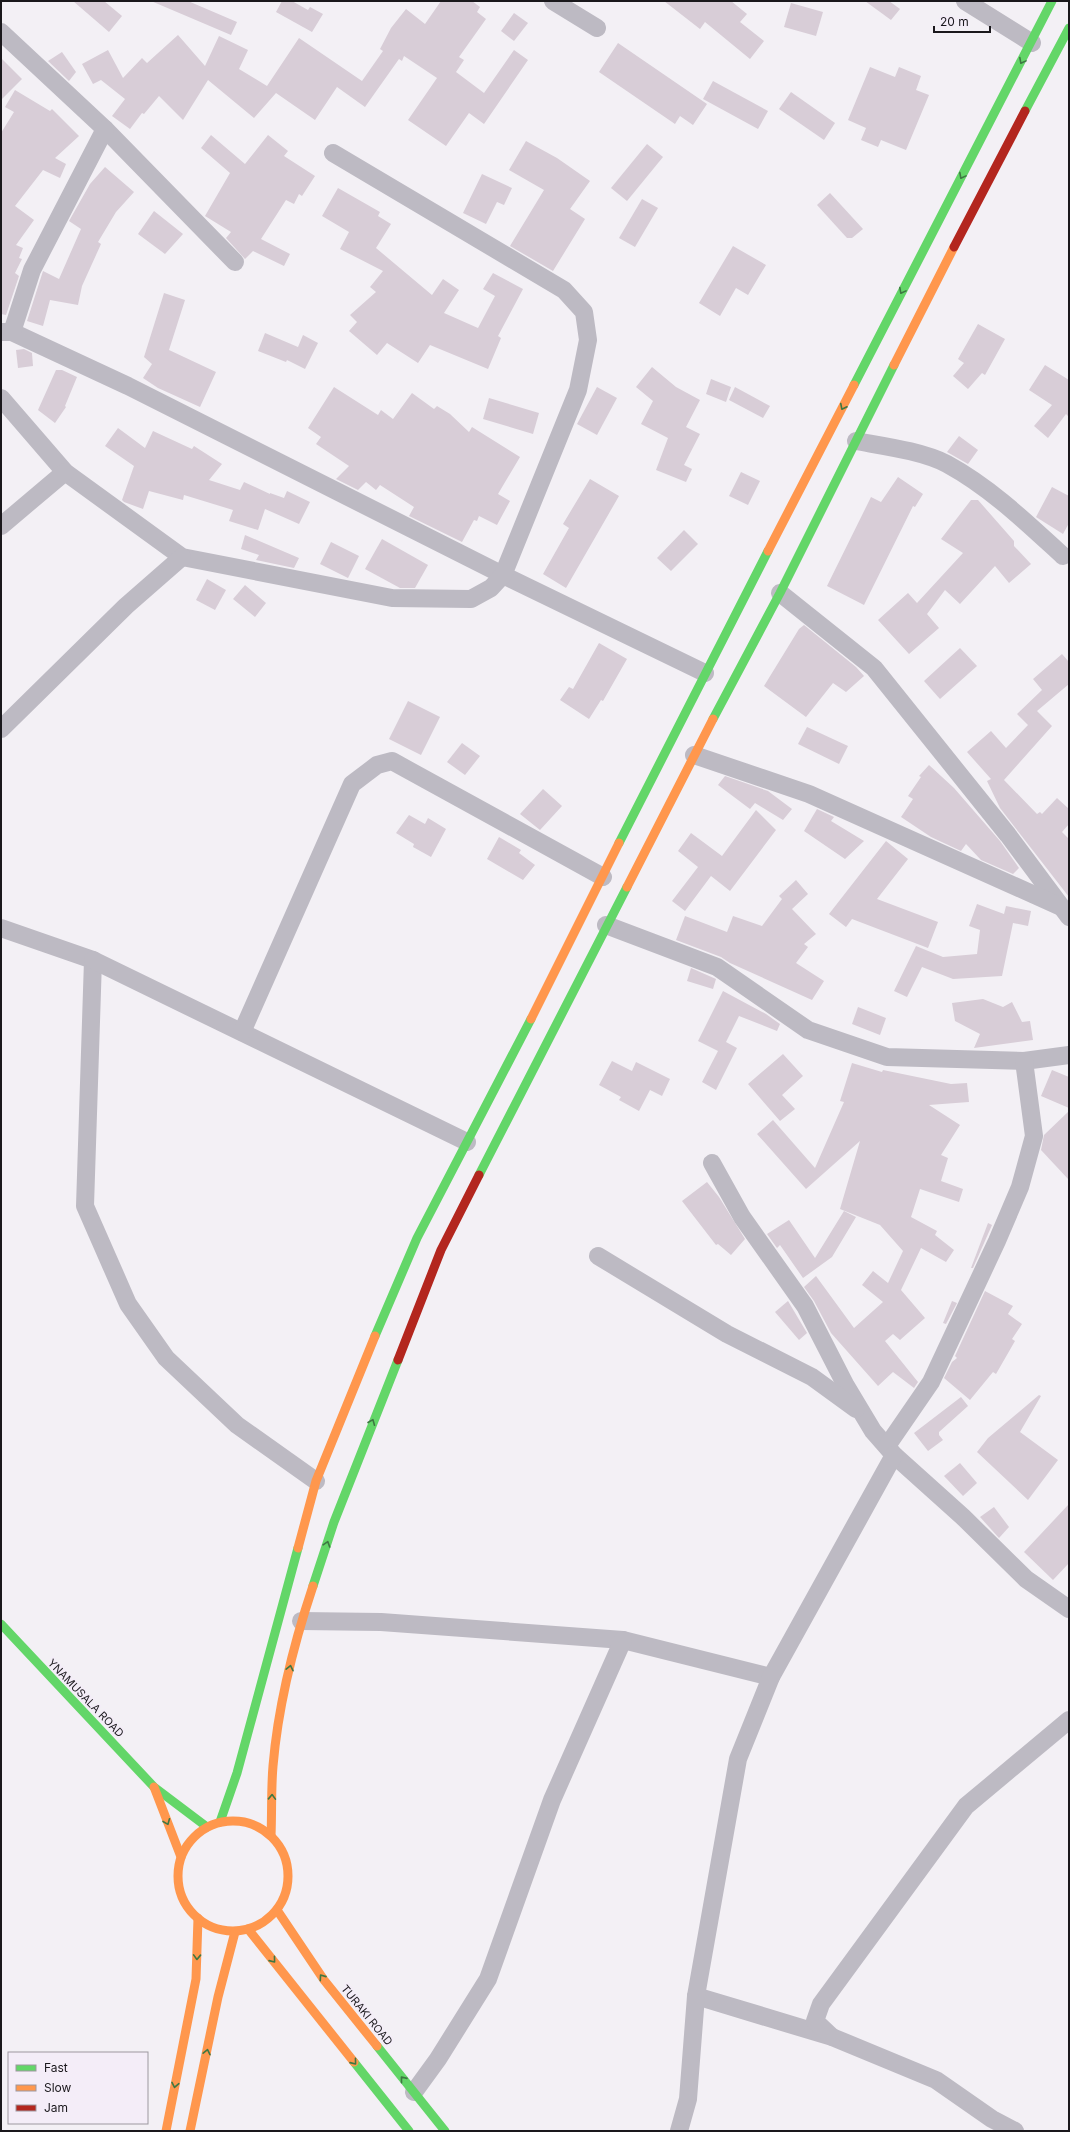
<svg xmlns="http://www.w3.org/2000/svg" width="1070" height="2132" viewBox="0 0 1070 2132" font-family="Inter,sans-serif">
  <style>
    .building { fill: #d8cdd7 }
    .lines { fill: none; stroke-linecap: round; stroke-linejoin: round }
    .street { stroke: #bdbac3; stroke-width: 18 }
    .fast { stroke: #63d668; stroke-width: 9 }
    .slow { stroke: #ff974d; stroke-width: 9 }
    .jam { stroke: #b3261e; stroke-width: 9 }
    .oneway { stroke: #3e7742 }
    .labels { text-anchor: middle; stroke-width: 3.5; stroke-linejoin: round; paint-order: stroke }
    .street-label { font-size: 11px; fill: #1a181c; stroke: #f4edf8 }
  </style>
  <rect width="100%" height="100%" fill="#f3f0f5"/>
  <g class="building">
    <path d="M 73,1 L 104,1 L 122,16 L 109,32 Z"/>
    <path d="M 151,1 L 188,1 L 237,22 L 231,35 Z"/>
    <path d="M 282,1 L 292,1 L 308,10 L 310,7 L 323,14 L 312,32 L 276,12 Z"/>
    <path d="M 441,1 L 472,1 L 480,7 L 477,12 L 486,19 L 459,57 L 464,60 L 456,72 L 484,93 L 514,50 L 528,60 L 484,124 L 469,113 L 446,146 L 408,120 L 437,78 L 404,56 L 402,61 L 399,59 L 365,107 L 337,87 L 315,120 L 276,93 L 254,118 L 208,80 L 183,120 L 159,96 L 144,114 L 142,113 L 130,129 L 112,116 L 125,99 L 101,80 L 93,84 L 82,64 L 108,50 L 123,78 L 142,58 L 147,63 L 178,35 L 205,66 L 219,36 L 248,50 L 239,69 L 267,86 L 299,38 L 362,81 L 383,51 L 380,49 L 391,28 L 406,9 L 425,24 Z"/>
    <path d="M 664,1 L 731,1 L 747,14 L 740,22 L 764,41 L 750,59 L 705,22 L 700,29 Z"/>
    <path d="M 865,1 L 889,1 L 900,9 L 891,20 Z"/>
    <path d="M 791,3 L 823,12 L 816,36 L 784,27 Z"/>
    <path d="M 514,13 L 528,23 L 514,41 L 501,31 Z"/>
    <path d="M 618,43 L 707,104 L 693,125 L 680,116 L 675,124 L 599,72 Z"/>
    <path d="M 62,52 L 76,72 L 69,81 L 48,61 Z"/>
    <path d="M 1,58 L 22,79 L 1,100 Z"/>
    <path d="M 870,67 L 895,77 L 899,67 L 921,76 L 916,90 L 929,95 L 906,150 L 881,140 L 878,147 L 861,140 L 866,128 L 848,120 Z"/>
    <path d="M 713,81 L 768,111 L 758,129 L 703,99 Z"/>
    <path d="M 15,90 L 50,111 L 52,109 L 79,136 L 55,158 L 66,164 L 60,178 L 43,170 L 15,206 L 34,220 L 16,245 L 23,248 L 19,258 L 22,259 L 15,273 L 19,276 L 6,315 L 1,314 L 1,133 L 14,112 L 5,107 Z"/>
    <path d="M 791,92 L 835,123 L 824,140 L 779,109 Z"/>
    <path d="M 211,135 L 245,164 L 268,135 L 288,151 L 284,156 L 315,176 L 302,196 L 299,194 L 294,204 L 286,200 L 261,239 L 290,254 L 284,266 L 253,251 L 245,259 L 226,238 L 231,232 L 205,216 L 230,173 L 201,148 Z"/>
    <path d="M 526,141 L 557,158 L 590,181 L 570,209 L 585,219 L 553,271 L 510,246 L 544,190 L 509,170 Z"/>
    <path d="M 647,144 L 663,157 L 627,201 L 611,188 Z"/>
    <path d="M 105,167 L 134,192 L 116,212 L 98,242 L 101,244 L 82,286 L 78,305 L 50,300 L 43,326 L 27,321 L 43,271 L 59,279 L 81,229 L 69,221 L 90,184 Z"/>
    <path d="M 482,174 L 512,188 L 504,205 L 497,202 L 486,224 L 463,213 Z"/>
    <path d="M 338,188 L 380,212 L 378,216 L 391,224 L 376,248 L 432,295 L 443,279 L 459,290 L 444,313 L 478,328 L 495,296 L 483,289 L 493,273 L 523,289 L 498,336 L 501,338 L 488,369 L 430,345 L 418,363 L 387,343 L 377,355 L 349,331 L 357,322 L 350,315 L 376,292 L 370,287 L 383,271 L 340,249 L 349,232 L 322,216 Z"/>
    <path d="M 830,193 L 863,229 L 852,238 L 847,238 L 817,205 Z"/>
    <path d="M 642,199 L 658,208 L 635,247 L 619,238 Z"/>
    <path d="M 154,211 L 183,234 L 165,254 L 138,234 Z"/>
    <path d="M 733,246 L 766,265 L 748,295 L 736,288 L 720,316 L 699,303 Z"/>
    <path d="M 164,293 L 185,300 L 169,350 L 216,372 L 200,407 L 158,388 L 143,378 L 152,364 L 144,357 Z"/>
    <path d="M 978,324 L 1005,339 L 985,375 L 982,373 L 968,389 L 953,376 L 964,363 L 958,359 Z"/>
    <path d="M 265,333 L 298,347 L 303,335 L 318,343 L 305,369 L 287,360 L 286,362 L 258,351 Z"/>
    <path d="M 24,349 L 32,353 L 33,366 L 18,368 L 16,350 Z"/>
    <path d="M 1045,365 L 1069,380 L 1069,417 L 1066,414 L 1048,438 L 1034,426 L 1052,405 L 1029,390 Z"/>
    <path d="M 652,367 L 676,387 L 700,400 L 686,427 L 700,434 L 684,465 L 692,469 L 686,482 L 656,470 L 668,438 L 641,424 L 653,401 L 636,387 Z"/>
    <path d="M 56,370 L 62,370 L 77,377 L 65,406 L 66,407 L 55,423 L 38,410 Z"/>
    <path d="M 711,379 L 731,387 L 726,402 L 706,394 Z"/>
    <path d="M 334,387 L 378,415 L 381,410 L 393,419 L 412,393 L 434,409 L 437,406 L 450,414 L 469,432 L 472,427 L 520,457 L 498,494 L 510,501 L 497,525 L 479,516 L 477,521 L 474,520 L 462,542 L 409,516 L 414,507 L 380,485 L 376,490 L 366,482 L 358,490 L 336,479 L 349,466 L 316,444 L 321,437 L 308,428 Z"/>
    <path d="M 597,387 L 617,398 L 597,435 L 577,424 Z"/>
    <path d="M 735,387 L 770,406 L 763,418 L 729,400 Z"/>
    <path d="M 489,398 L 539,413 L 533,434 L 483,419 Z"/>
    <path d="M 118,428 L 145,448 L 153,431 L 192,449 L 194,446 L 222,464 L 209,480 L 240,490 L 244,482 L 270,494 L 270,493 L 284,498 L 287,491 L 310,502 L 299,524 L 265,509 L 258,530 L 229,521 L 233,510 L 184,495 L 183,500 L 149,491 L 143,509 L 124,502 L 122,500 L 134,466 L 105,446 Z"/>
    <path d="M 959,436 L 978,450 L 968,464 L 947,452 Z"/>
    <path d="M 741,472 L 760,481 L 748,505 L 729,496 Z"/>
    <path d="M 898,477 L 923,494 L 915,507 L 913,506 L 864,605 L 827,586 L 871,497 L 881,502 Z"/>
    <path d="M 590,479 L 619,496 L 566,588 L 543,574 L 569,528 L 563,524 Z"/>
    <path d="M 1052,487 L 1069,496 L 1069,523 L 1063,534 L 1036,517 Z"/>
    <path d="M 971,500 L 978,500 L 1014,541 L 1014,546 L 1031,564 L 1009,583 L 995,566 L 960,604 L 945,590 L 927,614 L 939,628 L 909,654 L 878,620 L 908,593 L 917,603 L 963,553 L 941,539 Z"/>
    <path d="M 684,530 L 698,544 L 671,571 L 657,558 Z"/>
    <path d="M 245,535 L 299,558 L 294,568 L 256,560 L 259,555 L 241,549 Z"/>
    <path d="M 382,539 L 428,565 L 415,588 L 400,588 L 365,569 Z"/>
    <path d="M 331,542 L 359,556 L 348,578 L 320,564 Z"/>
    <path d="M 207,579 L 226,590 L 215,610 L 196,600 Z"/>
    <path d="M 245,585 L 266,603 L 255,617 L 233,599 Z"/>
    <path d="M 804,625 L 856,667 L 864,676 L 846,692 L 833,683 L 806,717 L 764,686 L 799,629 Z"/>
    <path d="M 599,643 L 627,659 L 603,701 L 601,700 L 589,719 L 560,700 L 569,687 L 573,689 Z"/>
    <path d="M 960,648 L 977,666 L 940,699 L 924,681 Z"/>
    <path d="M 1062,654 L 1069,662 L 1069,684 L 1037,711 L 1052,726 L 1004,780 L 1037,814 L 1040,812 L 1042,814 L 1057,798 L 1069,809 L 1069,824 L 1062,832 L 1069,839 L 1069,897 L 1000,808 L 987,781 L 991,779 L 967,752 L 991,731 L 1006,748 L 1028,725 L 1017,714 L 1042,690 L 1033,679 Z"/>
    <path d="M 408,701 L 440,717 L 421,755 L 389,739 Z"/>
    <path d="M 807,727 L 848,746 L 839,764 L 798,744 Z"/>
    <path d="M 462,743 L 480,756 L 465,775 L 447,762 Z"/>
    <path d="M 929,765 L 954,788 L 1000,841 L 1019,868 L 1013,874 L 981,860 L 966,844 L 961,851 L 931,837 L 901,817 L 913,799 L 908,796 L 921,777 L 919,776 Z"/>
    <path d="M 725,776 L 768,791 L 792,809 L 783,820 L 755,803 L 750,809 L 718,785 Z"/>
    <path d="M 543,789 L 562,806 L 540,830 L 520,814 Z"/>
    <path d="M 817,809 L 834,817 L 831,821 L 864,841 L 845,859 L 804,831 Z"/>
    <path d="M 756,810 L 776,830 L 730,891 L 711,876 L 685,911 L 672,901 L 698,867 L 678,851 L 691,833 L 722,856 Z"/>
    <path d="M 409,815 L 425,824 L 428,818 L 446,829 L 431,857 L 413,847 L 414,844 L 396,833 Z"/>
    <path d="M 499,837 L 521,850 L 519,853 L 535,865 L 523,880 L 487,859 Z"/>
    <path d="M 886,841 L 908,859 L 877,899 L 938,922 L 928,948 L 852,919 L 846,927 L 829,914 Z"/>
    <path d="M 796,880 L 808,894 L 792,909 L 816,934 L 804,944 L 808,947 L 796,963 L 824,981 L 812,1000 L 730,963 L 721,957 L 676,940 L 685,916 L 727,932 L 733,916 L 762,926 L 782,899 L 779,896 Z"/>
    <path d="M 977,904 L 1004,914 L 1006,906 L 1031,911 L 1028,926 L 1013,923 L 1002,976 L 953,979 L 922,967 L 907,997 L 894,991 L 916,946 L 943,957 L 977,954 L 980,930 L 969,926 Z"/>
    <path d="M 691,968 L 716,979 L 713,989 L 687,981 Z"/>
    <path d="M 723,991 L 766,1014 L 780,1024 L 777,1031 L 739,1016 L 726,1042 L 737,1048 L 716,1090 L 702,1082 L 718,1051 L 698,1041 Z"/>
    <path d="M 983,999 L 1003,1007 L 1012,1002 L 1022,1022 L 1030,1021 L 1033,1040 L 974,1048 L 980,1034 L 955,1021 L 952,1003 Z"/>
    <path d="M 858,1007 L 886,1018 L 880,1035 L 852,1024 Z"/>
    <path d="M 783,1054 L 803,1076 L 782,1095 L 795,1109 L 780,1121 L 748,1084 Z"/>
    <path d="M 612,1061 L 632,1071 L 636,1062 L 670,1079 L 662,1096 L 650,1090 L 639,1111 L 619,1100 L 621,1097 L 599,1085 Z"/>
    <path d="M 852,1063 L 882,1072 L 883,1070 L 951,1084 L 967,1083 L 969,1102 L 929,1105 L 960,1125 L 941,1155 L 948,1158 L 941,1181 L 963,1189 L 959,1202 L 920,1189 L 911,1217 L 937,1231 L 935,1235 L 954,1250 L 946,1262 L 921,1248 L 901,1290 L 925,1318 L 900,1340 L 893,1334 L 885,1341 L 918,1382 L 914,1388 L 893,1372 L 878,1386 L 831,1333 L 814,1301 L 804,1287 L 816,1276 L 854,1328 L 883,1302 L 862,1285 L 873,1271 L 888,1283 L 903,1251 L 880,1225 L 840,1209 L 860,1141 L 806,1189 L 757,1134 L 773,1120 L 815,1168 L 844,1102 L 840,1101 Z"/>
    <path d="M 1052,1070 L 1069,1077 L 1069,1108 L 1041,1096 Z"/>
    <path d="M 1069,1111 L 1069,1180 L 1041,1150 L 1044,1135 Z"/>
    <path d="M 707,1182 L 719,1197 L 745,1239 L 731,1255 L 718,1244 L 716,1245 L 682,1201 Z"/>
    <path d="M 844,1211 L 856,1217 L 832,1257 L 803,1278 L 780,1245 L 777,1248 L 767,1234 L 789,1220 L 815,1258 Z"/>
    <path d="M 988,1223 L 992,1225 L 973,1268 L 971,1268 Z"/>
    <path d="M 985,1291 L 1013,1306 L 1008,1314 L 1022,1324 L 1012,1339 L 1015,1341 L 996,1374 L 993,1372 L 970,1400 L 944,1378 L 952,1362 L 957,1358 L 955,1356 Z"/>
    <path d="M 788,1301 L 807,1333 L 799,1340 L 775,1312 Z"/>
    <path d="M 952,1301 L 957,1303 L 946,1324 L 943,1323 Z"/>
    <path d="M 1039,1395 L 1041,1396 L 1020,1432 L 1058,1460 L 1028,1500 L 977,1452 L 988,1438 Z"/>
    <path d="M 961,1397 L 968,1406 L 939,1432 L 939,1435 L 943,1440 L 928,1451 L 914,1433 Z"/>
    <path d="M 960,1463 L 977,1483 L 963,1496 L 944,1476 Z"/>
    <path d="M 1069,1504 L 1069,1563 L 1053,1580 L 1024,1552 Z"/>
    <path d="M 994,1507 L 1009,1527 L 999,1538 L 980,1517 Z"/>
  </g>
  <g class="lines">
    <g class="street">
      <path d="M 553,1 L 597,28"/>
      <path d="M 965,1 L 1032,43"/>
      <path d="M 1,32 L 105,129 L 235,262"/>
      <path d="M 1,332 L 12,332 L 128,386 L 503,575 L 705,673"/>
      <path d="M 12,332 L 32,270 L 105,129"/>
      <path d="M 1,398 L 65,472 L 182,557 L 392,598 L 471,599 L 491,588 L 503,575 L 578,390 L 588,340 L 584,312 L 564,290 L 333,153"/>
      <path d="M 856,441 C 883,446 922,451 947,464 C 991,488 1027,523 1063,556"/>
      <path d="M 1,526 L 65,472"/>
      <path d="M 780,593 L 874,668 L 1008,835 L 1069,917"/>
      <path d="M 1,729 L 126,606 L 182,557"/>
      <path d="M 694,755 L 809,794 L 1059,906"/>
      <path d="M 606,925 L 717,967 L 808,1030 L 887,1057 L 1024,1061 L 1069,1055"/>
      <path d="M 1,928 L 93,960 L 85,1206 L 128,1304 L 166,1358 L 237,1425 L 316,1481"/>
      <path d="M 93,960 L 467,1142"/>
      <path d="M 242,1032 L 352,784 L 377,765 L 392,761 L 603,877"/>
      <path d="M 712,1163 L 742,1217 L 805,1306 L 846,1386 L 873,1431 L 894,1455 L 963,1517 L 1026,1579 L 1069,1609"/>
      <path d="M 598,1256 L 727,1334 L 812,1377 L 856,1409"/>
      <path d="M 887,1446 L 931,1382 L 997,1241 L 1020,1187 L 1034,1136 L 1024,1061"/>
      <path d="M 301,1621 L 381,1622 L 623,1640 L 771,1677"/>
      <path d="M 696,1996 L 832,2037 L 936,2080 L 992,2119 L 1015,2131"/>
      <path d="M 832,2037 L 815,2021 L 821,2004 L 966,1806 L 1069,1720"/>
      <path d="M 414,2092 L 438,2059 L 488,1979 L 552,1800 L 623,1640"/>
      <path d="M 679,2131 L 688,2099 L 696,1996 L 738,1759 L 771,1677 L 894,1455"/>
    </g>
    <g class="fast">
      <path d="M 1025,111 L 1069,28"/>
      <path d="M 854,385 L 1052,1"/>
      <path d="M 713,719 L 780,593 L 894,365"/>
      <path d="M 619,843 L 768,551"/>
      <path d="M 479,1175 L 627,887"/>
      <path d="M 375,1336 L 417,1238 L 531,1019"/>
      <path d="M 313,1586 L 334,1522 L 398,1360"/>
      <path d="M 1,1624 L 154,1787 L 207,1827"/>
      <path d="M 220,1822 L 237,1773 L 298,1548"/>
      <path d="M 377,2046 L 445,2131"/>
      <path d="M 354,2062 L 409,2131"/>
    </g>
    <g class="slow">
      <path d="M 894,365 L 954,247"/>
      <path d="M 768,551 L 854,385"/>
      <path d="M 627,887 L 713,719"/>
      <path d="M 531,1019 L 619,843"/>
      <path d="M 298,1548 L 316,1481 L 375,1336"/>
      <path d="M 154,1787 L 181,1857"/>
      <circle cx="233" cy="1876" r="55"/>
      <path d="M 271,1836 C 272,1813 271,1789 273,1766 C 278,1706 294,1643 313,1586"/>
      <path d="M 277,1910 L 324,1980 L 377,2046"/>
      <path d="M 248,1929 L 354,2062"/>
      <path d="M 166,2131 L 196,1979 L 198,1918"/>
      <path d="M 190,2131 L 218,1997 L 235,1932"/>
    </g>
    <g class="jam">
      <path d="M 954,247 L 1025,111"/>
      <path d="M 398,1360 L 441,1250 L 479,1175"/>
    </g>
  </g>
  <defs><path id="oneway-chevron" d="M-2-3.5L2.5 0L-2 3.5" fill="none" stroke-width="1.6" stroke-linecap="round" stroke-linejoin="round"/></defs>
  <g class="oneway">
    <use href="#oneway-chevron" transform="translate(1022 61) rotate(118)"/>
    <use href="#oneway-chevron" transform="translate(962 176) rotate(118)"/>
    <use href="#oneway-chevron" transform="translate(902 291) rotate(118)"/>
    <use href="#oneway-chevron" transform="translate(843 407) rotate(117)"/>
    <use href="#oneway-chevron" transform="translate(372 1422) rotate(-68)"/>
    <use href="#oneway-chevron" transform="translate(327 1544) rotate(-72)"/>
    <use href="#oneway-chevron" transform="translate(290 1668) rotate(-78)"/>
    <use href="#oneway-chevron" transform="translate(272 1797) rotate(-88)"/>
    <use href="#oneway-chevron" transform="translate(167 1822) rotate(68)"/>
    <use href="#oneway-chevron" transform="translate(197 1957) rotate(92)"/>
    <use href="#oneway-chevron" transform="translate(273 1960) rotate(51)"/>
    <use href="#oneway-chevron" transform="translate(322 1977) rotate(-125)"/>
    <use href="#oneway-chevron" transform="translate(207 2052) rotate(-78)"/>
    <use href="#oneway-chevron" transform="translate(354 2062) rotate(51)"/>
    <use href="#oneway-chevron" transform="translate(403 2079) rotate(-129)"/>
    <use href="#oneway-chevron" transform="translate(175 2085) rotate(101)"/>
  </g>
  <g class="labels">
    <g class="street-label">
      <text transform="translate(86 1698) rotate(46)" y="4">YNAMUSALA ROAD</text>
      <text transform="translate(367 2015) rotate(51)" y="4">TURAKI ROAD</text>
    </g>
  </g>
  <rect width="1070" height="2132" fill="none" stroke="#1a181c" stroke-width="4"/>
  <rect x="8" y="2052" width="140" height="72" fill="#f4edf8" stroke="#9d98a0"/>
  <rect x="16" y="2065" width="20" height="6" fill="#63d668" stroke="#9d98a0"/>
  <text x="44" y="2072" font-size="12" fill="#1a181c">Fast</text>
  <rect x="16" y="2085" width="20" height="6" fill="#ff974d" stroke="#9d98a0"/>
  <text x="44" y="2092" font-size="12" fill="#1a181c">Slow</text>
  <rect x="16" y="2105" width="20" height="6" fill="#b3261e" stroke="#9d98a0"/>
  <text x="44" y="2112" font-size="12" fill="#1a181c">Jam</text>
  <path d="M934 26v6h56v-6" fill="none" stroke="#1a181c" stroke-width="2"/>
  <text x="940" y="26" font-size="12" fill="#1a181c" stroke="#f4edf8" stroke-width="3" paint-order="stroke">20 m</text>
</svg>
